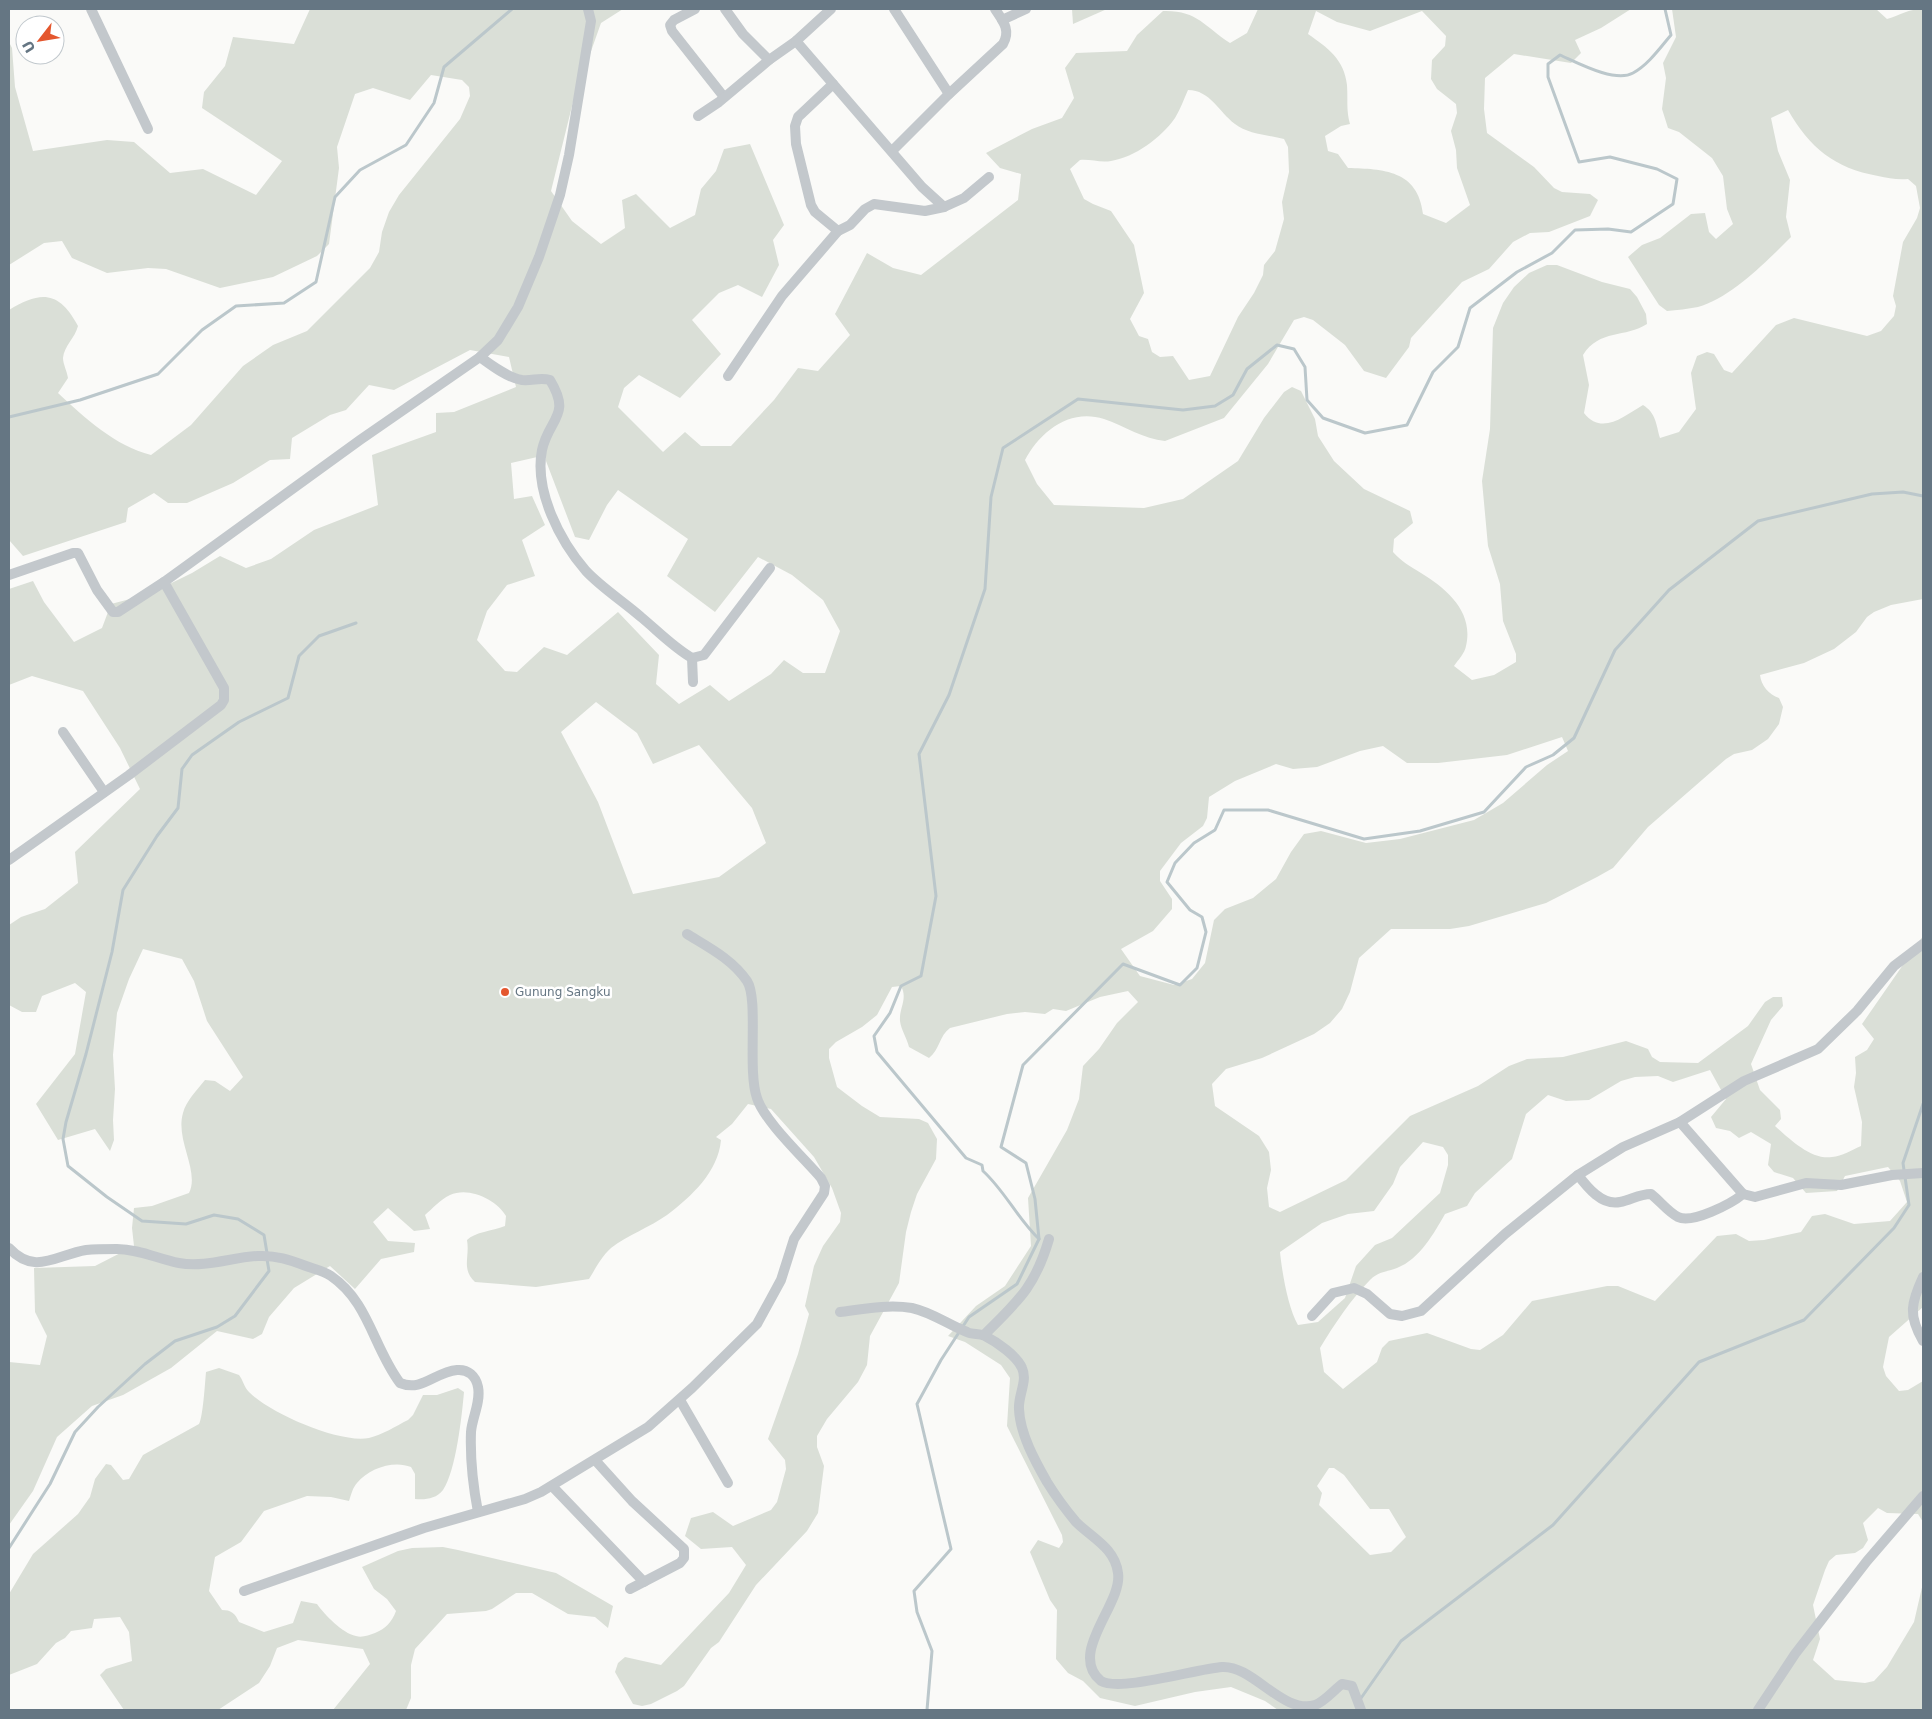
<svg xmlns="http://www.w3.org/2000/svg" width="1932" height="1719" viewBox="0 0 1932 1719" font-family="'DejaVu Sans',sans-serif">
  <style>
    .green { fill: #dadfd7; fill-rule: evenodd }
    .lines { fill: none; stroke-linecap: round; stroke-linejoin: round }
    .stream { stroke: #bbc7cb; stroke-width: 3 }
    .street { stroke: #c3c8cc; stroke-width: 10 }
    .poi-dot { fill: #e4572e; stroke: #fff; stroke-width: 2 }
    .labels { text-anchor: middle; stroke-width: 5; stroke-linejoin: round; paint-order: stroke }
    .poi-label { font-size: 12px; fill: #657683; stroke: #fff; text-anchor: start }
  </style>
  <rect width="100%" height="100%" fill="#fafaf8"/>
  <g class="green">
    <path d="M 310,9 L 623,9 L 601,23 L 573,102 L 551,191 L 572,221 L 601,244 L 625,228 L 622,200 L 636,194 L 670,228 L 695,215 L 701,189 L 716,171 L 724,149 L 750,144 L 784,225 L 773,240 L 779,265 L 762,297 L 738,285 L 719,293 L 692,320 L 721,354 L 680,398 L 639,375 L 624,388 L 618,407 L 663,452 L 685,432 L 701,446 L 731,446 L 774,400 L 798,368 L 818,371 L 850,335 L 835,314 L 867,253 L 893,268 L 921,275 L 1018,200 L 1021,174 L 1000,168 L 986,153 L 1032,129 L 1062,118 L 1074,98 L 1065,68 L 1076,53 L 1127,51 L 1137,35 L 1163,11 C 1197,10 1204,26 1230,43 L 1247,33 L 1258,9 L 1631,9 L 1601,28 L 1575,40 L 1581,53 L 1571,63 L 1514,54 L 1485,78 L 1484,109 L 1487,133 L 1534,167 L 1554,188 L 1562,192 L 1590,194 L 1598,200 L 1590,216 L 1549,232 L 1530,233 L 1513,242 L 1489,269 L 1462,282 L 1411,338 L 1409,347 L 1386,378 L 1364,371 L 1345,345 L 1313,320 L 1304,317 L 1294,320 L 1268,364 L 1224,418 L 1165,441 C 1144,439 1124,426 1104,419 C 1069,408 1040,432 1025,460 L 1037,484 L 1054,505 L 1144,508 L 1183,499 L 1238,461 L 1264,418 L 1284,392 L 1292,387 L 1301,391 L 1315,419 L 1318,436 L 1334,461 L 1364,489 L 1410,511 L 1413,523 L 1394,539 L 1393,552 C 1402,562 1410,566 1421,573 C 1447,589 1474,612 1466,646 C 1465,653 1458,660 1454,666 L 1472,680 L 1494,675 L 1516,662 L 1516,654 L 1503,621 L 1500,584 L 1488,546 L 1482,481 L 1490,429 L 1493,328 L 1503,303 L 1514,287 L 1529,273 L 1547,265 L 1557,265 L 1602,282 L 1630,289 L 1637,297 L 1646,314 L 1647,324 C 1626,338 1599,329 1583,355 L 1589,385 L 1584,413 C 1602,436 1624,416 1643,405 C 1656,413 1656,424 1660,438 L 1679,432 L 1696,409 L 1691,373 L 1697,356 L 1707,352 L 1714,354 L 1724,370 L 1732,373 L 1776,325 L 1794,318 L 1867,336 L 1881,331 L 1887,324 L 1894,316 L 1896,306 L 1893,296 L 1903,242 L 1917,218 L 1920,208 L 1916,186 L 1908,179 C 1897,180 1888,178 1878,176 C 1834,168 1810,148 1788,110 L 1771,118 L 1778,151 L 1790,180 L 1786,217 L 1791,237 C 1767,261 1731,298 1698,307 C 1688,309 1677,310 1667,311 L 1659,305 L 1628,257 L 1642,245 L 1660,238 L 1691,214 L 1705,213 L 1709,232 L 1716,239 L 1733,224 L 1727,209 L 1723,176 L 1712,158 L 1679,132 L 1668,128 L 1662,109 L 1666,78 L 1663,63 L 1676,37 L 1672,9 L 1876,9 L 1887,19 C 1901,15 1908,9 1923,9 L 1923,599 L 1891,605 L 1874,612 L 1867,617 L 1856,632 L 1834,649 L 1804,663 L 1760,675 C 1761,685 1769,695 1779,698 L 1783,707 L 1779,724 L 1768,739 L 1752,750 L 1734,754 L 1726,759 L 1648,827 L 1613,868 L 1597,877 L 1546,903 L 1469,926 L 1450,929 L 1391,929 L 1359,958 L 1350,992 L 1342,1009 L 1330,1023 L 1314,1034 L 1262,1058 L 1226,1069 L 1212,1084 L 1215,1106 L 1259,1136 L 1269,1152 L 1271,1170 L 1267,1188 L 1269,1207 L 1280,1212 L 1346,1180 L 1410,1116 L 1478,1086 L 1509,1066 L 1527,1059 L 1563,1057 L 1626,1041 L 1648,1049 L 1652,1057 L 1660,1062 L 1698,1063 L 1748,1026 L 1765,1002 L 1773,997 L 1782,997 L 1783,1006 L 1771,1020 L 1751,1064 L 1760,1090 L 1780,1110 L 1781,1119 L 1775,1126 C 1790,1139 1811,1160 1832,1157 C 1842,1156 1852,1150 1861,1146 L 1862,1122 L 1854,1087 L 1856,1073 L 1855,1057 L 1867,1050 L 1874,1039 L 1862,1024 L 1923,936 L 1923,1307 L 1889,1337 L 1883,1367 L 1886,1376 L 1899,1391 L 1908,1390 L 1923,1381 L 1923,1522 L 1918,1514 L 1887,1513 L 1878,1508 L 1863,1523 L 1868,1540 L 1863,1548 L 1855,1553 L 1836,1555 L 1829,1561 L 1825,1570 L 1813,1605 L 1820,1639 L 1813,1660 L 1835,1680 L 1865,1683 L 1874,1681 L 1887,1667 L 1914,1622 L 1923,1583 L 1923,1710 L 1278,1710 L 1265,1701 L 1231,1687 L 1195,1692 L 1135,1706 L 1100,1698 L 1083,1681 L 1068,1673 L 1056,1659 L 1057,1610 L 1050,1600 L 1030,1552 L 1038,1540 L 1059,1548 L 1063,1542 L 1062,1535 L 1007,1426 L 1010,1378 L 1001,1365 L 965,1342 L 948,1336 L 976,1306 L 1005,1286 L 1031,1246 L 1028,1198 L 1067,1130 L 1079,1099 L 1083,1066 L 1099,1049 L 1117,1023 L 1138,1002 L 1128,991 L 1100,997 L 1066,1011 L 1053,1009 L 1045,1014 L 1025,1012 L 1007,1014 L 950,1028 C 939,1036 940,1049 929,1058 L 909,1047 C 907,1038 901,1030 900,1021 C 899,1008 908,999 901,986 L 892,987 L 877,1015 L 862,1027 L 836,1042 L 829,1049 L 829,1058 L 837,1087 L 862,1106 L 880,1117 L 919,1119 L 928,1123 L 937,1139 L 936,1159 L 917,1194 L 911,1212 L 906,1232 L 899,1283 L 870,1336 L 867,1365 L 858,1382 L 827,1419 L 817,1436 L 817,1447 L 824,1466 L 818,1513 L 807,1531 L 756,1585 L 719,1642 L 711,1648 L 684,1686 L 677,1691 L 651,1704 L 642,1706 L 633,1704 L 615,1672 L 618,1663 L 625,1657 L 661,1665 L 729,1593 L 746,1565 L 732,1547 L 701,1549 L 685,1536 L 691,1518 L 713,1512 L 733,1526 L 771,1510 L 777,1502 L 786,1469 L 785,1460 L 768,1439 L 798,1354 L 809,1314 L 805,1306 L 814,1266 L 823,1246 L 840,1222 L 841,1213 L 832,1188 L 814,1157 L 771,1109 L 748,1104 L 732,1124 L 716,1137 L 721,1140 C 718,1172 692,1196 667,1215 C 650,1227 628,1235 611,1248 C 601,1257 596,1268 589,1279 L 536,1287 L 475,1282 C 461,1269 470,1257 467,1240 C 475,1232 492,1231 505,1226 L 506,1216 C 497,1200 469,1186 450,1195 C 441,1199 432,1209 425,1215 L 430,1229 L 414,1231 L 388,1208 L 373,1222 L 388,1241 L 415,1243 L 414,1252 L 381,1259 L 355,1289 L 330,1266 L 294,1288 L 269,1317 L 262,1334 L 253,1339 L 217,1331 L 171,1368 L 123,1395 L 92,1406 L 57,1437 L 33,1491 L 9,1525 L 9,1362 L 40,1365 L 47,1336 L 35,1312 L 34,1268 L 95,1266 L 134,1246 L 132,1228 L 134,1208 L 152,1206 L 189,1193 C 200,1171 175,1140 183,1113 C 186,1101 197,1090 205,1080 L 215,1081 L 230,1091 L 243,1077 L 207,1021 L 194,981 L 182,959 L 143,949 L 129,979 L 117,1013 L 113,1055 L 115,1089 L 113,1120 L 114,1140 L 110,1151 L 95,1129 L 58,1140 L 36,1104 L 75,1054 L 86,992 L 75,983 L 42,996 L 36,1012 L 22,1012 L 9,1005 L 9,925 L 21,917 L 45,909 L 78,883 L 75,852 L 140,789 L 120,748 L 83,691 L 32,676 L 9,685 L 9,589 L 33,581 L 44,602 L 74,642 L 102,628 L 111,604 L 149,594 L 192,573 L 220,556 L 246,568 L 271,559 L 314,530 L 378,505 L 372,455 L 436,432 L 436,413 L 454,412 L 516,387 L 509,357 L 470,350 L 394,390 L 369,385 L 346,410 L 330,415 L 292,438 L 290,459 L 270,460 L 233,483 L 187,503 L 168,503 L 154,493 L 128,508 L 126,522 L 23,556 L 9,540 L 9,310 C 40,291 59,290 78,326 C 75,338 64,346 63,358 C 63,364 67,371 68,378 L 58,393 C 85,418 115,446 151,455 L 191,425 L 243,366 L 273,345 L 307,331 L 370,268 L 379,252 L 382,232 L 389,212 L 399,195 L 460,119 L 470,96 L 469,87 L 462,80 L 431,75 L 410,100 L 373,88 L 355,94 L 337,147 L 339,168 L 329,244 L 317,256 L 273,277 L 220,288 L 166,269 L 148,268 L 107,273 L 72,258 L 62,241 L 44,243 L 9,265 L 9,42 L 12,48 L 15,87 L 33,151 L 107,140 L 134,142 L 170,173 L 203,169 L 256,195 L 282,161 L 202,108 L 204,92 L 225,66 L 233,37 L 294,44 ZM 1316,11 L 1337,22 L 1370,31 L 1422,11 L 1446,36 L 1445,46 L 1432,60 L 1431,79 L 1437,89 L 1456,104 L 1457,113 L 1451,131 L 1456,150 L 1457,168 L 1470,205 L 1446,223 L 1423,214 C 1418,170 1383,169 1348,168 L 1338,154 L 1328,151 L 1325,136 L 1341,126 L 1350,124 C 1346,110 1348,99 1347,85 C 1344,59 1328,48 1308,34 ZM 1188,90 C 1210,90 1219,112 1235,124 C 1247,134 1269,135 1284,139 L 1288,147 L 1289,172 L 1282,202 L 1284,219 L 1275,251 L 1264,265 L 1263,275 L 1254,293 L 1238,317 L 1210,376 L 1189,380 L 1173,356 L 1160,357 L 1152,352 L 1148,339 L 1139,336 L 1130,319 L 1144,293 L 1134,245 L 1111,211 L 1093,204 L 1084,199 L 1070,169 L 1080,160 C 1090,159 1101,163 1111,161 C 1135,157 1161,138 1175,118 C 1180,110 1184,99 1188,90 ZM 546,455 L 546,461 L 575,537 L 589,540 L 607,505 L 618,490 L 688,539 L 667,576 L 715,612 L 758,557 L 792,575 L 823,600 L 840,631 L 825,673 L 803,673 L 784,660 L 771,674 L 729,701 L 710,685 L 679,704 L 656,684 L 659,655 L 618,612 L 567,655 L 544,647 L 517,672 L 505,671 L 477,640 L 487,611 L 507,585 L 535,576 L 522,540 L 545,525 L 532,496 L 514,499 L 511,463 ZM 596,702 L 637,733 L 653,764 L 699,745 L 752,808 L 766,843 L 719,877 L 633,894 L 598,802 L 561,732 ZM 1562,737 L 1568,751 L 1547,765 L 1503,803 L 1474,820 L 1400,839 L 1366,843 L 1321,831 L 1304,834 L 1291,852 L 1276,879 L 1253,898 L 1225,909 L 1214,920 L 1205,963 L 1192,979 L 1174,985 L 1140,976 L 1121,949 L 1153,931 L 1172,909 L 1172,899 L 1160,881 L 1160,871 L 1181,843 L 1203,826 L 1207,818 L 1209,797 L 1235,781 L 1276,764 L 1293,769 L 1317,767 L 1360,751 L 1383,746 L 1407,763 L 1438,763 L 1507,755 ZM 1710,1070 L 1726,1099 L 1711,1117 L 1716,1128 L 1730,1131 L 1739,1138 L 1751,1132 L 1771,1144 L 1768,1165 L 1774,1172 L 1793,1178 L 1806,1193 L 1837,1191 L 1845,1176 L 1888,1167 L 1900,1181 L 1907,1202 L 1890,1221 L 1854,1224 L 1825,1214 L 1812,1216 L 1801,1232 L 1764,1240 L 1749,1241 L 1736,1234 L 1717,1236 L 1655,1301 L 1618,1286 L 1607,1286 L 1532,1301 L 1503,1335 L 1480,1350 L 1471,1349 L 1427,1333 L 1389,1341 L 1382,1348 L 1377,1362 L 1343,1389 L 1324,1372 L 1320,1348 C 1334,1325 1351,1299 1370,1280 C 1379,1271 1387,1272 1397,1268 C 1420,1259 1434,1233 1445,1214 L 1467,1206 L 1475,1193 L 1512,1159 L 1526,1114 L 1548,1095 L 1566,1101 L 1589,1100 L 1621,1081 L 1635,1077 L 1658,1076 L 1673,1082 ZM 1423,1142 L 1443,1147 L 1448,1155 L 1448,1165 L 1440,1193 L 1392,1238 L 1375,1245 L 1356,1266 L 1345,1298 L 1318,1322 L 1298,1325 C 1288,1308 1282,1272 1280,1252 L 1322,1223 L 1348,1214 L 1374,1211 L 1393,1184 L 1400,1167 ZM 1329,1468 L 1334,1468 L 1344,1475 L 1370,1509 L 1389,1509 L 1406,1537 L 1391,1552 L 1370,1555 L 1319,1505 L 1322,1493 L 1317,1486 Z"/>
    <path d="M 1072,9 L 1107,9 L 1073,24 Z"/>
    <path d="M 219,1368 L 239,1375 C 243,1380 244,1387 249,1392 C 269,1413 340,1444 369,1438 C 382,1435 396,1426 408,1420 L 413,1415 L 423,1395 L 437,1395 L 458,1388 L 464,1392 C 462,1415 456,1471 443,1490 C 436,1499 425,1500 415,1499 L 415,1474 L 411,1467 C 394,1460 369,1468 357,1483 C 353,1487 351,1495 349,1501 L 331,1497 L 307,1496 L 264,1511 L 241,1542 L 215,1557 L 209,1591 L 222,1610 C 231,1610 235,1613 239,1622 L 264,1632 L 293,1623 L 301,1601 L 317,1604 C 325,1615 342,1633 356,1636 C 362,1638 369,1635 375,1633 C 385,1629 392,1622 396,1611 L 387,1599 L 374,1589 L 362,1567 L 398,1551 L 412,1548 L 443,1547 L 458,1550 L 556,1573 L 613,1606 L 608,1628 L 595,1617 L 568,1614 L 532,1593 L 516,1593 L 492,1609 L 486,1611 L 447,1614 L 415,1649 L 411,1665 L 411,1698 L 406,1710 L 333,1710 L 370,1664 L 363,1649 L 298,1640 L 277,1648 L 270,1666 L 259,1683 L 218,1710 L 124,1710 L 100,1675 L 106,1669 L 132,1661 L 129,1632 L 120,1617 L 94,1619 L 92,1628 L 71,1631 L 65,1638 L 56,1643 L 37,1664 L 9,1675 L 9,1594 L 33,1554 L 78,1514 L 90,1497 L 95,1479 L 106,1464 L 111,1465 L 123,1480 L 129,1479 L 143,1455 L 199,1424 C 203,1417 205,1383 206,1372 Z"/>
  </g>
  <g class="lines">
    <g class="stream">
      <path d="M 9,417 L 80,400 L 158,374 L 202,330 L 236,306 L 284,303 L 316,282 L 335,197 L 360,170 L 406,145 L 434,103 L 444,67 L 512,9"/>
      <path d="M 1039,1239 C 1017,1218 1005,1191 983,1171 L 982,1165 L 966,1158 L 877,1052 L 874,1036 L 890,1013 L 901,986 L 921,976 L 936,896 L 919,754 L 949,695 L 985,589 L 991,497 L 1003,448 L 1078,399 L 1183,410 L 1215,406 L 1233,395 L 1247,369 L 1277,345 L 1294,349 L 1305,367 L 1307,400 L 1323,418 L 1365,433 L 1407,425 L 1433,372 L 1458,347 L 1470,308 L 1517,272 L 1552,253 L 1575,230 L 1608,229 L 1631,232 L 1673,204 L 1677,179 L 1657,169 L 1610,157 L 1579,162 L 1548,77 L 1548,64 L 1560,55 C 1578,63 1615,83 1633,73 C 1648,65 1660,48 1671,35 L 1665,9"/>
      <path d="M 267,1253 L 264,1235 L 238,1219 L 214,1215 L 186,1224 L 142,1221 L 107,1197 L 68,1166 L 63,1139 L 66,1122 L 86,1054 L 112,952 L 123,890 L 157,836 L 178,808 L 182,769 L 192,755 L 239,722 L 288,698 L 299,656 L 319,636 L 356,623"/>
      <path d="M 9,1548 L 50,1484 L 75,1432 L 98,1407 L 145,1364 L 175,1341 L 217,1327 L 235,1316 L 269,1271 L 267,1259"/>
      <path d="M 1359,1701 L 1401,1641 L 1553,1525 L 1699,1362 L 1804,1320 L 1894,1228 L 1909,1205 L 1903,1163 L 1923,1104"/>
      <path d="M 927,1710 L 932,1651 L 917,1612 L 914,1591 L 951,1549 L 917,1404 L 941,1360 L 969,1317 L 1017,1284 L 1039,1239 L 1035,1199 L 1026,1163 L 1001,1147 L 1023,1065 L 1123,964 L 1180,985 L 1197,968 L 1206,932 L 1202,917 L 1190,910 L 1167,882 L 1175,863 L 1194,843 L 1215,830 L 1224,810 L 1268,810 L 1364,839 L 1420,831 L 1484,812 L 1526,767 L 1553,755 L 1574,738 L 1615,650 L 1669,590 L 1758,521 L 1872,494 L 1903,492 L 1923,496"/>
    </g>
    <g class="street">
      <path d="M 91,9 L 148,129"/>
      <path d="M 695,9 L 674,20 L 670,25 L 672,31 L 724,97"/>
      <path d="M 725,9 L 743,34 L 769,60 L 796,41 L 831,9"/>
      <path d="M 894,9 L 949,94"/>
      <path d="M 1002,20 L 1026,9"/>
      <path d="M 833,84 L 798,117 L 795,126 L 796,144 L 811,205 L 815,212 L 838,231"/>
      <path d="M 698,116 L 719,102 L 769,60"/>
      <path d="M 892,151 L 949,94 L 1003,44 C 1011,30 1003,21 995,9"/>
      <path d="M 944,207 L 964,198 L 989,177"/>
      <path d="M 480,357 C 491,365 508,378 522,380 C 533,381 540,377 550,380 C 572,416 549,418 542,450 C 534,491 560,541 586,571 C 602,588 624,602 641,617 C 658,631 673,647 692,658 L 693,682"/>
      <path d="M 728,376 L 782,296 L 838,231 L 850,225 L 865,209 L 874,204 L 925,211 L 944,207 L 922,187 L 796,41"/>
      <path d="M 9,575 L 73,553 L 78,553 L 97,590 L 113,612 L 118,612 L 164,582"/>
      <path d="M 692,658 L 704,655 L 770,568"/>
      <path d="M 63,732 L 104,792"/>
      <path d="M 9,860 L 129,775 L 221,705 L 224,700 L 224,688 L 164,582 L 360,440 L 480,357 L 498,340 L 518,307 L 539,257 L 560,195 L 569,155 L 591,21 L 588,9"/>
      <path d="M 1680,1122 L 1743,1194"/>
      <path d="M 1578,1175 C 1587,1187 1602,1206 1620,1202 C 1631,1200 1639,1194 1651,1194 C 1660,1201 1668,1212 1678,1217 C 1692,1224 1731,1204 1743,1194 L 1755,1197 L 1806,1183 L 1841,1185 L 1892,1175 L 1923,1173"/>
      <path d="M 9,1248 C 35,1276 56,1255 86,1250 C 96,1249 107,1249 117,1249 C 139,1249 158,1259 179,1263 C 205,1268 233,1257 258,1256 C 276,1255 290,1260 306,1266 C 314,1269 324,1271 331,1276 C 369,1302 373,1347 400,1383 C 422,1392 435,1372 457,1370 C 468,1369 476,1376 478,1387 C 481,1402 472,1418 471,1432 C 470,1459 473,1486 478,1512"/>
      <path d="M 1923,1277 C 1911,1303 1908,1315 1923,1341"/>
      <path d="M 840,1312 C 863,1309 888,1304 912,1308 C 931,1312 949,1325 967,1332 C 972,1335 980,1333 985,1336 C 997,1342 1017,1356 1022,1368 C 1028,1381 1018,1395 1019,1409 C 1020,1434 1035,1461 1047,1482 C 1055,1495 1066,1510 1076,1522 C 1092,1538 1115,1548 1118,1573 C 1123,1604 1067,1653 1101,1681 C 1120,1692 1196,1669 1222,1667 C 1253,1665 1283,1715 1315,1705 C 1324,1702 1335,1689 1342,1684 L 1352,1686 L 1361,1710"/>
      <path d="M 1312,1316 L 1333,1293 L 1354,1288 L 1367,1294 L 1390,1314 L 1402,1316 L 1421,1311 L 1505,1234 L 1578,1175 L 1623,1147 L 1680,1122 L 1744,1081 L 1818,1049 L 1857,1011 L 1894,966 L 1923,944"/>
      <path d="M 984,1335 C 1018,1301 1035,1287 1049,1239"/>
      <path d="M 680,1400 L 728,1483"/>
      <path d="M 595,1460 L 632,1501 L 684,1549 L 684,1558 L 680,1563 L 630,1589"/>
      <path d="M 552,1486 L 644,1582"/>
      <path d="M 244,1591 L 424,1528 L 525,1499 L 541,1492 L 648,1427 L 692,1388 L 757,1324 L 781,1280 L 794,1239 L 824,1193 L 825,1186 L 821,1178 C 805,1159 764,1121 757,1098 C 747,1070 759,999 747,981 C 732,959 708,947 687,934"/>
      <path d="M 1758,1710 L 1795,1654 L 1867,1561 L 1923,1496"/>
    </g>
  </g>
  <circle class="poi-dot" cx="505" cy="992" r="5"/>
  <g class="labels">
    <g class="poi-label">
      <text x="515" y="996">Gunung Sangku</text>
    </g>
  </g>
  <rect width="1932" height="1719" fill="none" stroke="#657683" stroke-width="20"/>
  <g transform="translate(40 40) rotate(239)"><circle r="24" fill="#ffffff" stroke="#c1c8cd"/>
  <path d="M0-4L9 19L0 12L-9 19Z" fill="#e4572e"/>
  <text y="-8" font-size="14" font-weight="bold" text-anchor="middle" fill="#657683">U</text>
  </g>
</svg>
